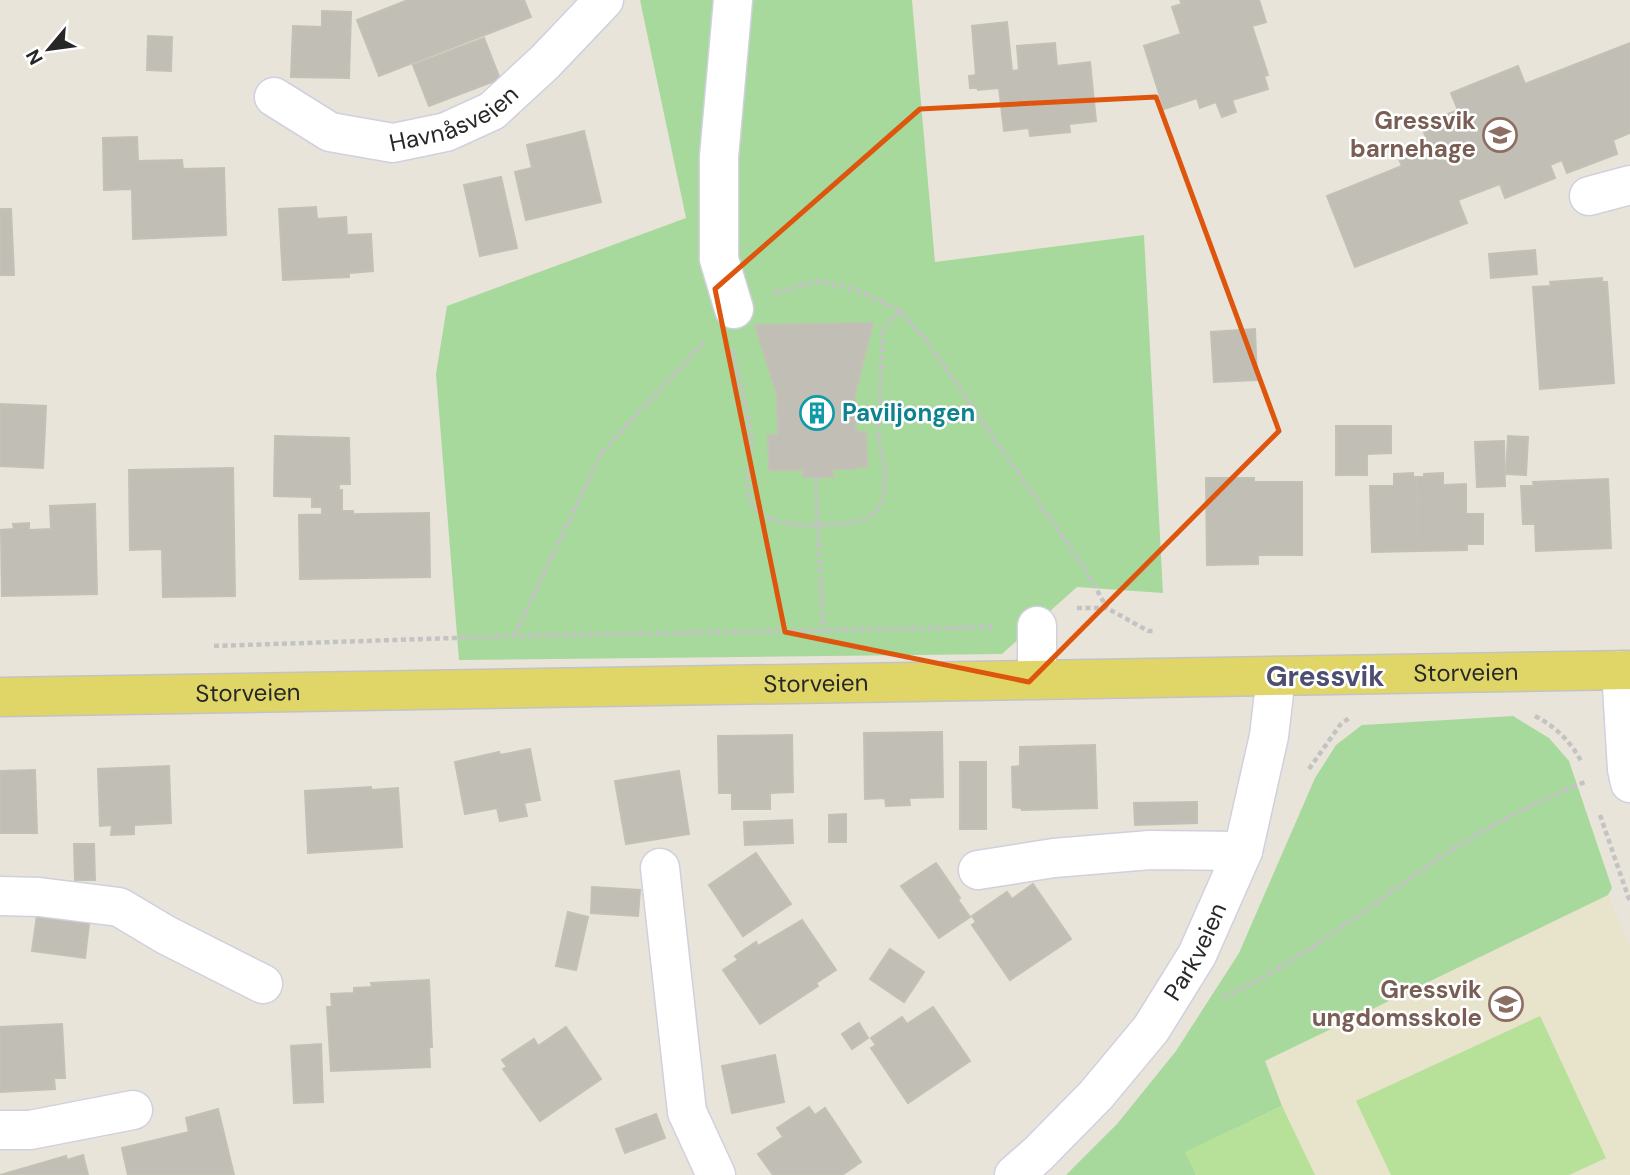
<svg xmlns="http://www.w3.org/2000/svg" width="1630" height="1175" viewBox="0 0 1630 1175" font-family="'DM Sans',sans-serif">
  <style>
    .education { fill: #e8e3cb }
    .green { fill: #a8d99c }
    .pitch { fill: #b7e098 }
    .building { fill: #c1beb6; stroke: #c3c0b4; stroke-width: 2 }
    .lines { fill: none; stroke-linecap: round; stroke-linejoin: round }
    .minor-casing { stroke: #d0d0df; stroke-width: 41 }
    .major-casing { stroke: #c3c3c3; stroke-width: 41 }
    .path { stroke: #c3c3c3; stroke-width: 4.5; stroke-dasharray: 5 3.5; stroke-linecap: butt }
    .minor { stroke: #fff; stroke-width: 38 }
    .major { stroke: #e0d667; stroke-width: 38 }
    .marked { fill: none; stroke: #de560d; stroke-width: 5; stroke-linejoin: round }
    .labels { text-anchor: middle; stroke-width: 5; stroke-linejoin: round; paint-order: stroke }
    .street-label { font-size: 24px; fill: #272727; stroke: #fff }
    .education-label { font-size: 24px; font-weight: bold; fill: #785e54; stroke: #fff; text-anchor: end }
    .culture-label { font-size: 24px; font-weight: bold; fill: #0d838f; stroke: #fff; text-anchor: start }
    .quarter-label { font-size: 28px; font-weight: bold; fill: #4d4e72; stroke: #fff }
  </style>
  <rect width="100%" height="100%" fill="#e8e4da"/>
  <path class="education" d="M 1608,895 L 1630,947 L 1630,1175 L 1132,1175 L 1136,1123 Z"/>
  <g class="green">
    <path d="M 640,0 L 912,0 L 935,262 L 1144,235 L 1163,593 L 1077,587 L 1002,654 L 459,660 L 436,374 L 447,306 L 686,218 Z"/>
    <path d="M 1513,716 L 1549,738 L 1569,761 L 1612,888 L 1608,895 L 1265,1061 L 1282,1106 L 1186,1152 L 1196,1175 L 1066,1175 L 1117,1124 L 1176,1051 L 1239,953 L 1315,778 L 1336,745 L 1362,725 Z"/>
  </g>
  <g class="pitch">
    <path d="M 1540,1016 L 1606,1158 L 1569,1175 L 1391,1175 L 1356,1101 Z"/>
    <path d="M 1282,1106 L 1315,1175 L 1196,1175 L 1185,1152 Z"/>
  </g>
  <g class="building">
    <path d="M 524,0 L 531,17 L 379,76 L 357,20 L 408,0 Z"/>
    <path d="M 1180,0 L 1259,0 L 1266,22 L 1252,26 L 1268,75 L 1264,76 L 1268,89 L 1232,100 L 1236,112 L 1222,117 L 1216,102 L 1200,108 L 1197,98 L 1164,109 L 1144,46 L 1181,34 L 1172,7 L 1182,4 Z"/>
    <path d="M 322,11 L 351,12 L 349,78 L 291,77 L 293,26 L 322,27 Z"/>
    <path d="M 1007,22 L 1012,71 L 1019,70 L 1017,46 L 1055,43 L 1057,66 L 1090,62 L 1096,121 L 1069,124 L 1070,132 L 1030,136 L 1029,128 L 1004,131 L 999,88 L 978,90 L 978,88 L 970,88 L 969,76 L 976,75 L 972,26 Z"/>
    <path d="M 148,36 L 172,37 L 171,71 L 147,70 Z"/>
    <path d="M 484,38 L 500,79 L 429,106 L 413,65 Z"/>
    <path d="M 1630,43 L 1630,133 L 1613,140 L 1617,154 L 1567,173 L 1562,160 L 1550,165 L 1555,178 L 1505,198 L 1500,184 L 1458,200 L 1467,223 L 1355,267 L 1327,196 L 1402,166 L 1397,154 L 1428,142 L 1421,125 L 1458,110 L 1451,93 L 1518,66 L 1525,84 Z"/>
    <path d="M 584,131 L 601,202 L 526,220 L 515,172 L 532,168 L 527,145 Z"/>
    <path d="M 137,137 L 138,161 L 182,160 L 183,169 L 224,168 L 226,235 L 133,239 L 132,189 L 104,190 L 103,138 Z"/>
    <path d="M 501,177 L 517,248 L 480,256 L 464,185 Z"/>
    <path d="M 316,207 L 317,219 L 346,217 L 347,235 L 371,234 L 373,271 L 349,273 L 349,277 L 283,280 L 279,209 Z"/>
    <path d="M 0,209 L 11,209 L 14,275 L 0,275 Z"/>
    <path d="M 1535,250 L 1537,274 L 1491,278 L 1489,254 Z"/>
    <path d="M 1602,278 L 1602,282 L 1607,282 L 1614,383 L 1540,389 L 1533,287 L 1551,286 L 1550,282 Z"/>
    <path d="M 873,323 L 855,393 L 856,432 L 866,432 L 867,467 L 857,467 L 856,469 L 832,469 L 834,477 L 803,477 L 804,470 L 769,470 L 768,435 L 778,435 L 777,395 L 755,325 Z"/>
    <path d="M 1255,329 L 1257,380 L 1214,382 L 1211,332 Z"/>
    <path d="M 0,404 L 46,406 L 43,468 L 0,466 Z"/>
    <path d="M 1336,426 L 1391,426 L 1391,453 L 1367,454 L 1367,475 L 1336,475 Z"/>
    <path d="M 275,436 L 349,438 L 350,484 L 339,484 L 339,490 L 342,490 L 342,511 L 353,511 L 353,515 L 322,515 L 322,507 L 312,507 L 312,497 L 274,496 Z"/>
    <path d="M 1508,436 L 1528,437 L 1526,475 L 1506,474 Z"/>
    <path d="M 1504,441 L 1505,486 L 1477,487 L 1475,442 Z"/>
    <path d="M 233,468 L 235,596 L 163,597 L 162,549 L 130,550 L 129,470 Z"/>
    <path d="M 1413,473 L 1413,477 L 1417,477 L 1419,551 L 1372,552 L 1370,486 L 1394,486 L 1394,474 Z"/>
    <path d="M 1443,473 L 1443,485 L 1466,484 L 1466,514 L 1483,514 L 1483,544 L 1467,544 L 1467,550 L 1419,551 L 1417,477 L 1424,477 L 1424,474 Z"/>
    <path d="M 1206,478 L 1254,478 L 1254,482 L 1302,482 L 1302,555 L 1258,555 L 1258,564 L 1207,565 Z"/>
    <path d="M 1608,479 L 1611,548 L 1536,551 L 1535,524 L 1523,524 L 1521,486 L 1534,486 L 1533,482 Z"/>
    <path d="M 95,504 L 97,594 L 2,596 L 1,530 L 14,529 L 13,524 L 29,523 L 29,530 L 51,529 L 50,506 Z"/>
    <path d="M 429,513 L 430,577 L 300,579 L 299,515 Z"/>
    <path d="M 942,732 L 943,797 L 909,798 L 910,805 L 886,806 L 885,798 L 865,799 L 864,733 Z"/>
    <path d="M 792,735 L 793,792 L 770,793 L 770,809 L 732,809 L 732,793 L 719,793 L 718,736 Z"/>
    <path d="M 1095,745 L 1097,808 L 1022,810 L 1021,808 L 1013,807 L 1012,767 L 1020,766 L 1020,747 Z"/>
    <path d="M 530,749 L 540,800 L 524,803 L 527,816 L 500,821 L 497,808 L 465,814 L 455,762 L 499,752 L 500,755 Z"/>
    <rect x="960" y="762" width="26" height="67"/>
    <path d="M 169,766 L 171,823 L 134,825 L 134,834 L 111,835 L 112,825 L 100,826 L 98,769 Z"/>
    <path d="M 35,770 L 37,833 L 0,833 L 0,771 Z"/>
    <path d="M 679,771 L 689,834 L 626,844 L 615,781 Z"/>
    <path d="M 371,787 L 371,790 L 398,788 L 402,847 L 308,853 L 305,791 Z"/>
    <path d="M 1197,802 L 1197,823 L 1135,825 L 1134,803 Z"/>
    <path d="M 846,814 L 846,842 L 829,842 L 829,815 Z"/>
    <path d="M 792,820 L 793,843 L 745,845 L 744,822 Z"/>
    <path d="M 74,844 L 94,844 L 95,880 L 75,880 Z"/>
    <path d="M 756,853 L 791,904 L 743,936 L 709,885 Z"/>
    <path d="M 936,863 L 960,898 L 958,900 L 970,917 L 939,938 L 901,886 Z"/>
    <path d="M 1033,884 L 1071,939 L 1010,980 L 972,925 L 976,922 L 972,916 L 1007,892 L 1012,899 Z"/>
    <path d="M 592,887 L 640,890 L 638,916 L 591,913 Z"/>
    <path d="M 38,908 L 90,915 L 85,958 L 32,951 Z"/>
    <path d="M 568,912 L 588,917 L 576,970 L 556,966 Z"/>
    <path d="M 802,920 L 836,970 L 816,983 L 818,986 L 760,1024 L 723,970 L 738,960 L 735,956 L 756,942 L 758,946 Z"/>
    <path d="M 890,949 L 924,972 L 904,1002 L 870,979 Z"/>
    <path d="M 429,980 L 432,1047 L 429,1047 L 430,1067 L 331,1071 L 327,1007 L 332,1007 L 331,994 L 354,993 L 354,988 L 372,987 L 371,983 Z"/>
    <path d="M 933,1007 L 970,1061 L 908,1103 L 871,1048 L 876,1045 L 871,1038 L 902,1017 L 907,1024 Z"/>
    <path d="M 859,1023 L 868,1038 L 852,1049 L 842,1034 Z"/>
    <path d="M 62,1024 L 65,1078 L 54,1078 L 55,1089 L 0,1092 L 0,1027 Z"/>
    <path d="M 566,1027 L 601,1079 L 540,1121 L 503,1069 L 507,1067 L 502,1060 L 534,1039 L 538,1046 Z"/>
    <path d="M 321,1044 L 323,1102 L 294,1103 L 291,1046 Z"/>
    <path d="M 775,1055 L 784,1102 L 732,1113 L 722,1066 Z"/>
    <path d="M 809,1107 L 815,1115 L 825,1108 L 861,1162 L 842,1175 L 773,1175 L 758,1154 L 783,1137 L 777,1128 Z"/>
    <path d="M 218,1109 L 234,1175 L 128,1175 L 122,1148 L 189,1132 L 186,1118 Z"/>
    <path d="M 656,1114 L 665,1138 L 625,1153 L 616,1129 Z"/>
    <path d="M 83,1155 L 88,1175 L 0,1175 L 66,1156 L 67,1160 Z"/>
  </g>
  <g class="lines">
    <g class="minor-casing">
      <g id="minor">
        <path d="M 733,0 L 719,157 L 719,259 L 734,309"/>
        <path id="s1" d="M 274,97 L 330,132 L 393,143 L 446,132 L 492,111 L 545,62 L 604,0"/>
        <path d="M 1589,196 L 1630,185"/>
        <path d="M 1621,670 L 1627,769 L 1630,783"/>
        <path d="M 1037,680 L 1037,626"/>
        <path d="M 660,868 L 687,1112 L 716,1175"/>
        <path d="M 978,870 L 1054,858 L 1150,850 L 1243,851"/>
        <path d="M 0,896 L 39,897 L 119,907 L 166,935 L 263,984"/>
        <path d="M 0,1130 L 30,1130 L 133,1110"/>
        <path id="s2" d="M 1014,1175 L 1038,1154 L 1096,1095 L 1151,1029 L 1197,955 L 1243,851 L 1269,736 L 1276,676"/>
      </g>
    </g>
    <g class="major-casing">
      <g id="major">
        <path id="s3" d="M 0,697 L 1630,670"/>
      </g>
    </g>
    <g class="path">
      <path d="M 774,293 L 820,281 L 859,291 L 900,311 L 926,340 L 1085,569 L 1107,608"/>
      <path d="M 732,350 C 738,378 747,407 751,435 C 753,453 746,475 748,490 C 752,524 792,525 818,525 L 823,630"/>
      <path d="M 816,477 L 818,525 L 844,524 L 871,517 L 884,498 L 885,467 L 878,438 L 883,328 L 900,311"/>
      <path d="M 1077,608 L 1107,608 L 1148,631 L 1153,631"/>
      <path d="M 514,636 L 602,452 L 705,341"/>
      <path d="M 214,646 L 514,636 L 993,627"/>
      <path d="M 1535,716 C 1555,726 1571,742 1581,761"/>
      <path d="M 1309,769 L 1340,725 L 1349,718"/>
      <path d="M 1600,815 L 1630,902"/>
      <path d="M 1223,997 C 1309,959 1382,894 1461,844 C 1500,820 1542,799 1585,782"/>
    </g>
    <use href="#minor" class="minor"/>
    <use href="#major" class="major"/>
  </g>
  <path class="marked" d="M 1156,97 L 1279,431 L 1029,682 L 785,632 L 715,289 L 920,109 Z"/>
  <defs>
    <g id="school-ring" transform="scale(1.75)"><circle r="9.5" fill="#fff" stroke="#8d6e63" stroke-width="1.5"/><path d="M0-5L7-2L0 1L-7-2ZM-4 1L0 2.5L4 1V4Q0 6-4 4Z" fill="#8d6e63"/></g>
    <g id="building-ring" transform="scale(1.75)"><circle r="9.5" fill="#fff" stroke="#0f9aa8" stroke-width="1.5"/><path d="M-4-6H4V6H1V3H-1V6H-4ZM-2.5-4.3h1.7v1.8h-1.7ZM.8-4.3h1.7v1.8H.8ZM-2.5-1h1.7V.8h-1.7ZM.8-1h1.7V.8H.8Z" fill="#0f9aa8"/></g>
  </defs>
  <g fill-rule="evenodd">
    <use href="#school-ring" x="1500" y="135"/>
    <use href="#building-ring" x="817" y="413"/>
    <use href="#school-ring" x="1506" y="1004"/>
  </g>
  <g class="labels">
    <g class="street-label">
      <text dy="8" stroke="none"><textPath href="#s1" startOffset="196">Havnåsveien</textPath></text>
      <text dy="8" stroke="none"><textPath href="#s3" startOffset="1466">Storveien</textPath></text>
      <text dy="8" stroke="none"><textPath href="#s3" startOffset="816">Storveien</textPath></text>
      <text dy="8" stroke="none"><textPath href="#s3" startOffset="248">Storveien</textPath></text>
      <text dy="8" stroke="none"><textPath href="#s2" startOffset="290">Parkveien</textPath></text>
    </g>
    <g class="education-label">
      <text x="1476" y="129">Gressvik<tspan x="1476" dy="28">barnehage</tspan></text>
      <text x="1482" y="998">Gressvik<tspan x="1482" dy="28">ungdomsskole</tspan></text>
    </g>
    <g class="culture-label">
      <text x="842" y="421">Paviljongen</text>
    </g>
    <g class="quarter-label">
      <text x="1325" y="686">Gressvik</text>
    </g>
  </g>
  <g transform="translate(49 49) rotate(241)" stroke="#ffffff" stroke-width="5" paint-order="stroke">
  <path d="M0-5L12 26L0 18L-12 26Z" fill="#272727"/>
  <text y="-10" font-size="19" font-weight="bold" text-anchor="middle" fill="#272727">N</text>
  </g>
</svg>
